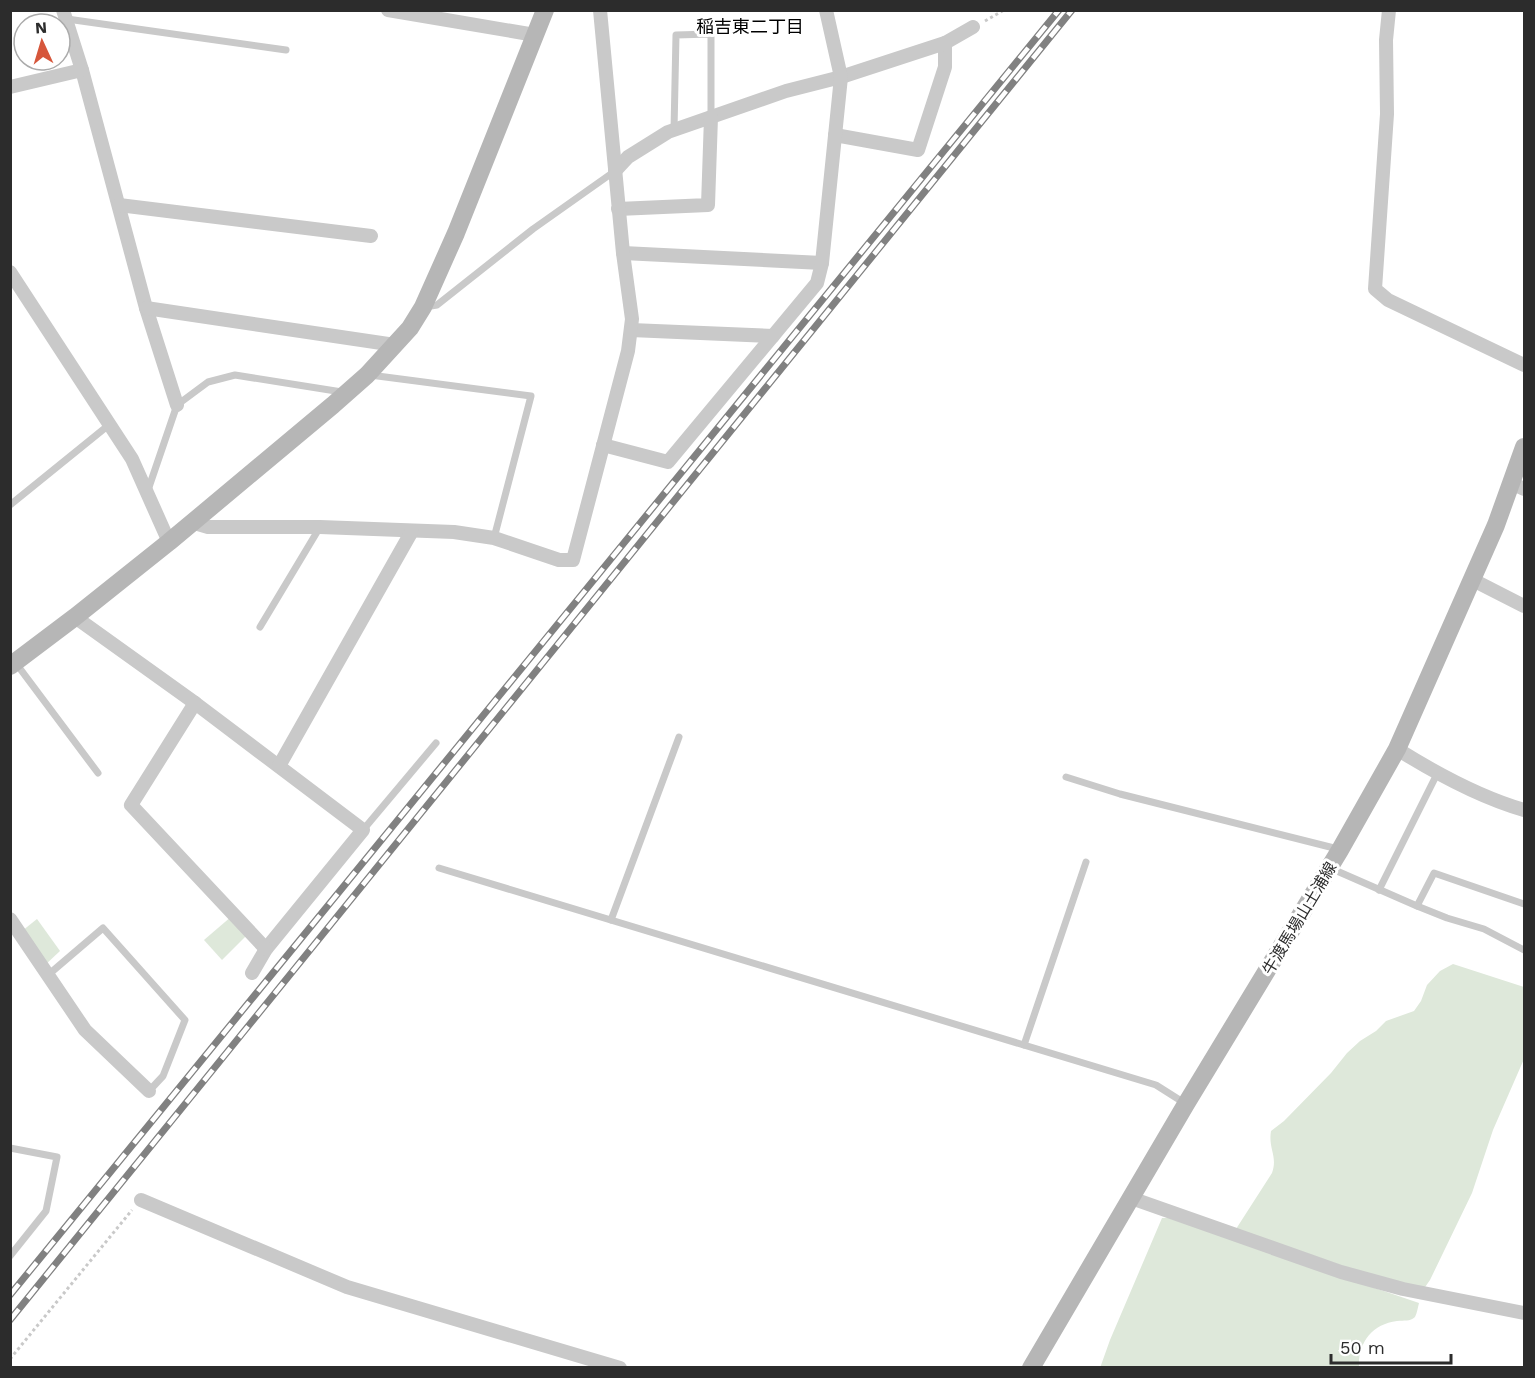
<svg xmlns="http://www.w3.org/2000/svg" width="1535" height="1378" viewBox="0 0 1535 1378" font-family="'Work Sans','Noto Sans JP',sans-serif">
  <style>
    .green { fill: #dee8da }
    .lines { fill: none; stroke-linecap: round; stroke-linejoin: round }
    .path { stroke: #c9c9c9; stroke-width: 3; stroke-dasharray: 3 3; stroke-linecap: butt }
    .lane { stroke: #c9c9c9; stroke-width: 7 }
    .street { stroke: #c9c9c9; stroke-width: 14 }
    .secondary { stroke: #b6b6b6; stroke-width: 18 }
    .rail-casing { stroke: #818181; stroke-width: 7 }
    .rail { stroke: #fff; stroke-width: 4.5; stroke-dasharray: 14; stroke-linecap: butt }
    .labels { text-anchor: middle; stroke-width: 6; stroke-linejoin: round; paint-order: stroke }
    .street-label { font-size: 16px; fill: #2c2c2c; stroke: #fff }
    .neighbourhood-label { font-size: 18px; fill: #000; stroke: #fff }
  </style>
  <rect width="100%" height="100%" fill="#fff"/>
  <g class="green">
    <path d="M 232,916 L 248,934 L 222,960 L 204,940 Z"/>
    <path d="M 37,919 L 60,951 L 45,965 L 22,931 Z"/>
    <path d="M 1453,964 L 1524,987 L 1524,1059 L 1493,1130 L 1472,1193 L 1430,1280 L 1423,1290 L 1337,1268 L 1236,1229 L 1272,1173 C 1278,1156 1268,1149 1271,1131 L 1284,1121 L 1331,1073 L 1347,1053 L 1360,1041 L 1376,1031 L 1386,1021 L 1414,1011 L 1421,1001 L 1427,985 L 1440,971 Z"/>
    <path d="M 1162,1218 L 1169,1218 L 1419,1303 C 1418,1307 1417,1313 1415,1317 C 1410,1322 1404,1320 1397,1321 C 1372,1324 1358,1343 1359,1367 L 1100,1368 L 1110,1340 Z"/>
  </g>
  <g class="lines">
    <g class="path">
      <path d="M 985,21 L 1004,10"/>
      <path d="M 10,1359 L 132,1210"/>
    </g>
    <g class="lane">
      <path d="M 67,19 L 286,50"/>
      <path d="M 674,130 L 676,35 L 711,34 L 711,117"/>
      <path d="M 425,307 L 437,305 L 533,229 L 615,171"/>
      <path d="M 370,375 L 531,396 L 494,538"/>
      <path d="M 148,490 L 177,405 L 208,382 L 235,375 L 342,392"/>
      <path d="M 10,505 L 110,424"/>
      <path d="M 260,627 L 320,527"/>
      <path d="M 15,662 L 98,773"/>
      <path d="M 1066,777 L 1120,794 L 1338,849"/>
      <path d="M 363,830 L 436,743"/>
      <path d="M 439,868 L 1156,1085 L 1186,1104"/>
      <path d="M 1330,868 L 1417,906 L 1447,918 L 1484,929 L 1524,950"/>
      <path d="M 1379,890 L 1437,774"/>
      <path d="M 1417,906 L 1434,873 L 1524,904"/>
      <path d="M 611,920 L 679,737"/>
      <path d="M 48,975 L 103,928 L 185,1020 L 163,1076 L 149,1091"/>
      <path d="M 1024,1045 L 1086,862"/>
      <path d="M 10,1148 L 57,1157 L 46,1211 L 10,1256"/>
    </g>
    <g class="street">
      <path d="M 63,10 L 82,70 L 146,308 L 177,405"/>
      <path d="M 388,10 L 535,35"/>
      <path d="M 1389,10 L 1386,40 L 1387,114 L 1375,289 L 1388,300 L 1524,365"/>
      <path d="M 10,87 L 82,70"/>
      <path d="M 835,135 L 918,150 L 945,67 L 945,43"/>
      <path d="M 615,171 L 628,157 L 668,132 L 786,91 L 841,77 L 945,43 L 973,27"/>
      <path d="M 119,205 L 371,236"/>
      <path d="M 618,209 L 708,205 L 711,117"/>
      <path d="M 623,253 L 822,263"/>
      <path d="M 10,272 L 132,459 L 169,542"/>
      <path d="M 146,308 L 395,345"/>
      <path d="M 631,330 L 773,336"/>
      <path d="M 603,445 L 668,462 L 817,283 L 822,263 L 841,77 L 826,10"/>
      <path d="M 1511,483 L 1524,489"/>
      <path d="M 191,522 L 208,527 L 320,527 L 454,532 L 494,538 L 559,560 L 573,560 L 628,351 L 632,319 L 623,253 L 600,10"/>
      <path d="M 1471,579 L 1524,606"/>
      <path d="M 75,617 L 195,703 L 363,830 L 266,949 L 252,973"/>
      <path d="M 195,703 L 131,805 L 266,949"/>
      <path d="M 1397,749 C 1437,774 1479,797 1524,810"/>
      <path d="M 279,766 L 412,531"/>
      <path d="M 10,919 L 85,1030 L 149,1091"/>
      <path d="M 1131,1198 L 1341,1272 L 1403,1289 L 1524,1313"/>
      <path d="M 141,1200 L 347,1287 L 620,1368"/>
    </g>
    <g class="secondary">
      <path d="M 10,666 L 75,617 L 169,542 L 333,405 L 367,375 L 410,328 L 423,307 L 456,233 L 545,10"/>
      <path d="M 1031,1368 L 1186,1104 L 1340,850 L 1397,749 L 1496,525 L 1524,447"/>
    </g>
    <g class="rail-casing">
      <g id="rail">
        <path d="M 10,1295 L 1059,10"/>
        <path d="M 10,1320 L 1072,10"/>
      </g>
    </g>
    <use href="#rail" class="rail"/>
  </g>
  <g class="labels">
    <g class="street-label">
      <text transform="translate(1299 918) rotate(-59)" y="6">牛渡馬場山土浦線</text>
    </g>
    <g class="neighbourhood-label">
      <text x="750" y="33">稲吉東二丁目</text>
    </g>
  </g>
  <rect width="1535" height="1378" fill="none" stroke="#2c2c2c" stroke-width="24"/>
  <g transform="translate(42 42) rotate(356)"><circle r="28" fill="#ffffff" stroke="#ababab" stroke-width="1.5"/>
  <path d="M0-4.5L10 22L0 15L-10 22Z" fill="#d6563b"/>
  <text y="-9" font-size="16" font-weight="bold" text-anchor="middle" fill="#2c2c2c">N</text>
  </g>
  <path d="M1331 1354v9h120v-9" fill="none" stroke="#2c2c2c" stroke-width="3"/>
  <text x="1340" y="1354" font-size="18" fill="#2c2c2c" stroke="#ffffff" stroke-width="4.5" paint-order="stroke">50 m</text>
</svg>
